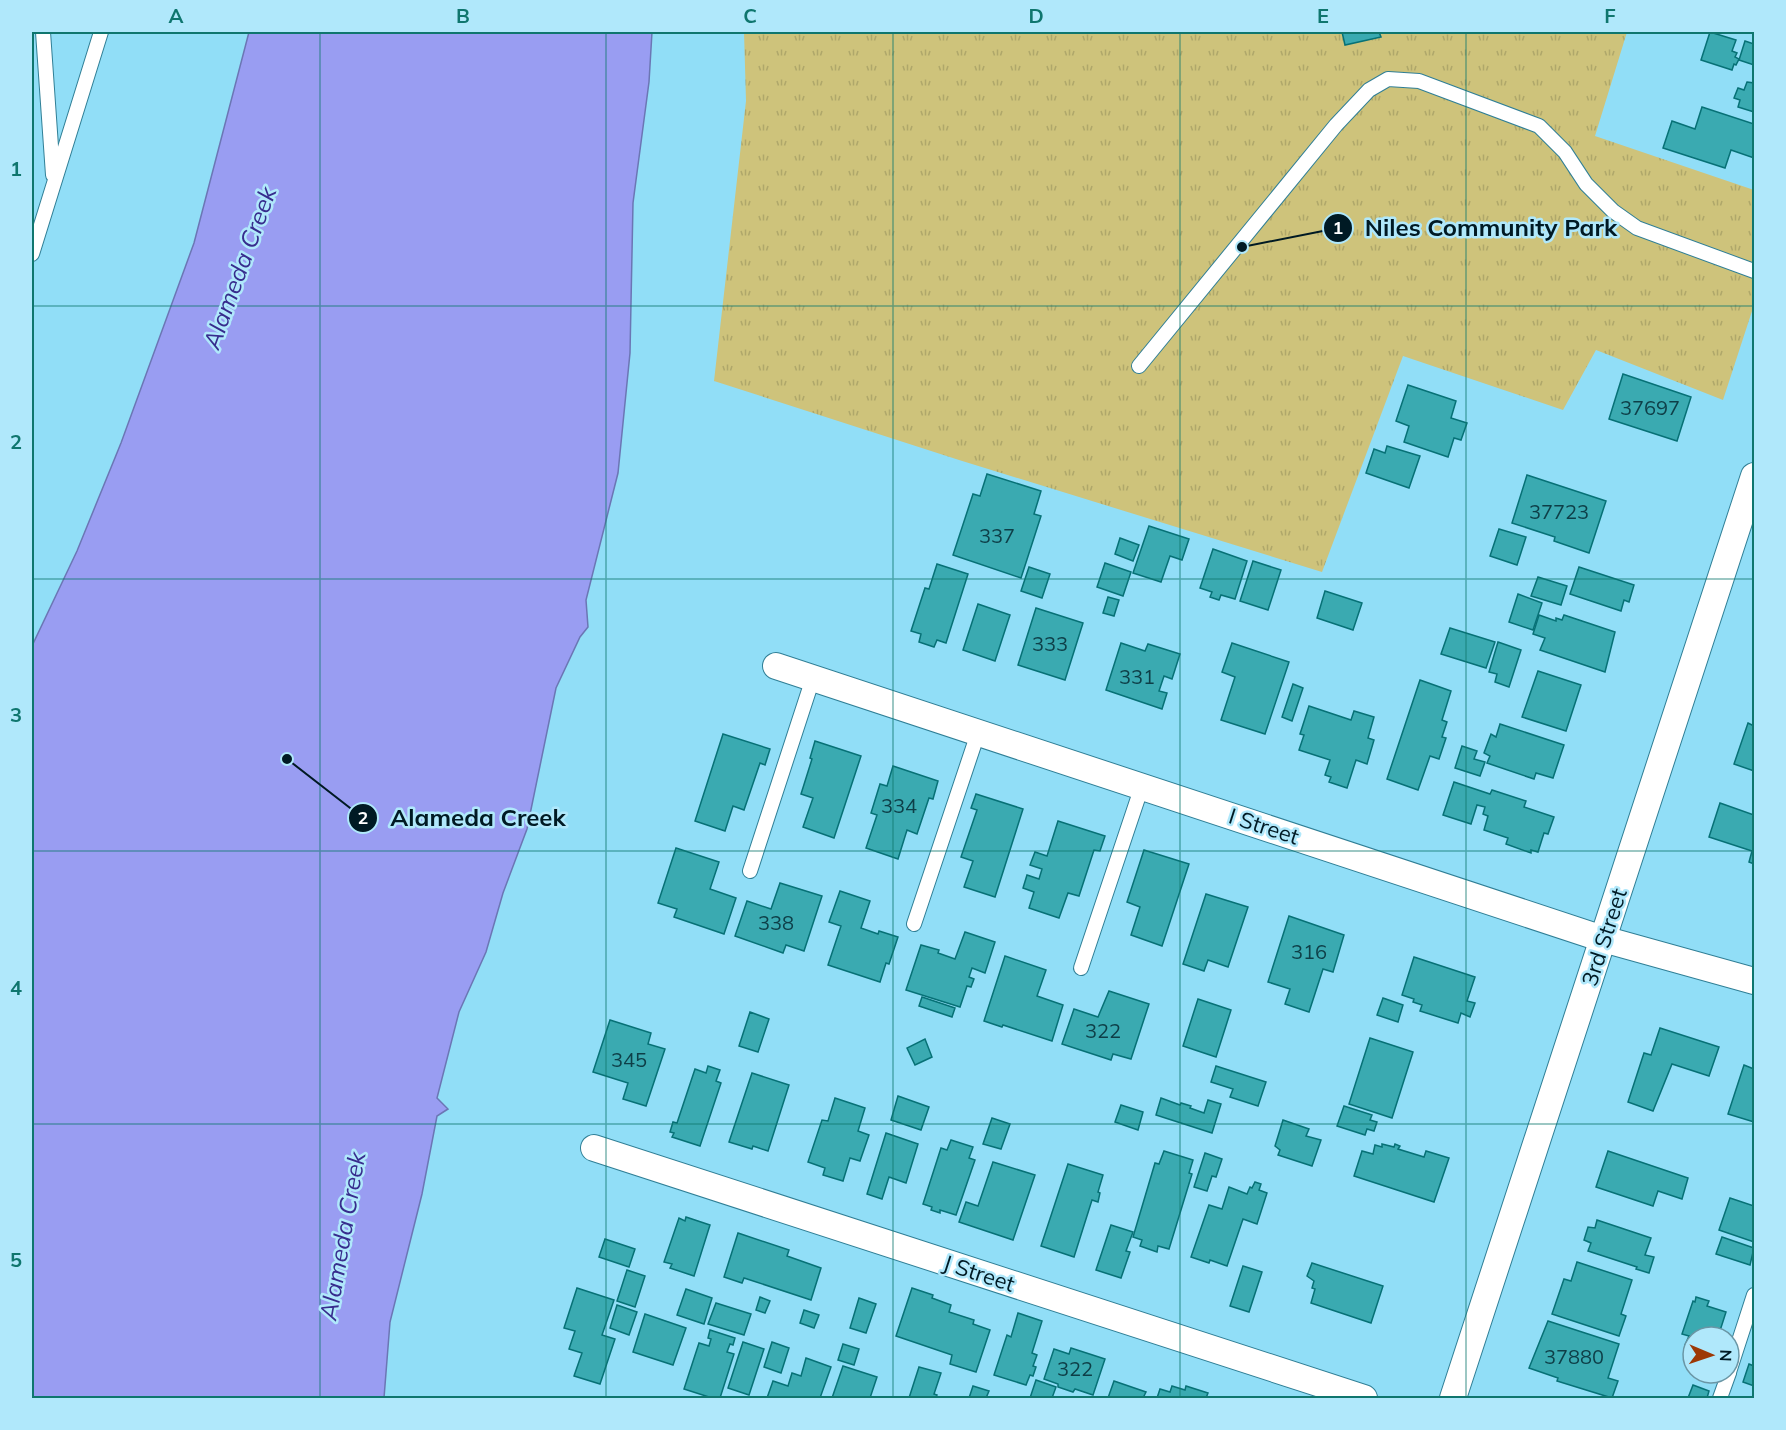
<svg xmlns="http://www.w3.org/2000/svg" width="1786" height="1430" viewBox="0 0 1786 1430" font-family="Mulish,sans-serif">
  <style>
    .park { fill: url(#park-tufts) }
    .water { fill: #999df2; stroke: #6b76b4; stroke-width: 1.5 }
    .building { fill: #3aaab1; stroke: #077176; stroke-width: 1.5 }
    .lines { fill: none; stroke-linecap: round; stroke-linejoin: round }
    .lane-casing { stroke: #307f96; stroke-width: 16 }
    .street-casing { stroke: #307f96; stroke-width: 28 }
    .lane { stroke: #fff; stroke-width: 14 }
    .street { stroke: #fff; stroke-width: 26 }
    .grid { fill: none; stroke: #0f766e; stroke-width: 1.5; stroke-opacity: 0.55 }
    .labels { text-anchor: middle; stroke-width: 5; stroke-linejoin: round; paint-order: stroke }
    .number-label { font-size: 20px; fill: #0e3e47 }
    .street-label { font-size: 22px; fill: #001a24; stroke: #b0e8fb }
    .water-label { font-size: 24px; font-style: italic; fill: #372c8d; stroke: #b0e8fb }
    .leader { fill: none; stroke: #001a24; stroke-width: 2 }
    .callout-dot { fill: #001a24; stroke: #b0e8fb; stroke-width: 2 }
    .mark-label { font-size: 18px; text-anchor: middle; font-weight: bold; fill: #fff }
    .callout-label { font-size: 24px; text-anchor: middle; font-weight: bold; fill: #001a24; stroke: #b0e8fb; stroke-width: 5; stroke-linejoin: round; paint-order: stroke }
    .neatline { fill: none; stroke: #0f766e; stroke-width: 2 }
    .grid-label { font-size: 20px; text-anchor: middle; font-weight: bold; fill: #0f766e }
  </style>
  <defs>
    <pattern id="park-tufts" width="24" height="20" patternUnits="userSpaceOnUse" patternTransform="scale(1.5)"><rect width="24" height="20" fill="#cec37b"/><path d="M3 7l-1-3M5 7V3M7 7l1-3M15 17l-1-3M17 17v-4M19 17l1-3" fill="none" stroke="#afa76a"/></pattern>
  </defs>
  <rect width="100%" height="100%" fill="#91def7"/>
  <path class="park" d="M 744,32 L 1627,32 L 1595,136 L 1754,190 L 1754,305 L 1723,400 L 1596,350 L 1563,410 L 1403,356 L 1322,572 L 959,460 L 714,381 L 746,101 Z"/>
  <path class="water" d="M 249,32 L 652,32 L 649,82 L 633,203 L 630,353 L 618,473 L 586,600 L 588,627 L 580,637 L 556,688 L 527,829 L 503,893 L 486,952 L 459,1012 L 437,1098 L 448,1109 L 437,1116 L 422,1194 L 390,1322 L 384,1398 L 32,1398 L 32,646 L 77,551 L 121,443 L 194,243 Z"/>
  <g class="building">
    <path d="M 1342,32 L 1379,32 L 1381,37 L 1345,45 Z"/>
    <path d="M 1710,32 L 1736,40 L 1732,51 L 1737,53 L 1735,57 L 1739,59 L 1736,65 L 1734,64 L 1732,70 L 1701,60 Z"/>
    <path d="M 1745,41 L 1754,44 L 1754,65 L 1739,60 Z"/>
    <path d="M 1747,82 L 1754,83 L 1754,112 L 1738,107 L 1740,100 L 1734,98 L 1738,88 L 1744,90 Z"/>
    <path d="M 1702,107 L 1754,124 L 1754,158 L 1731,150 L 1725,168 L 1663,148 L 1672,121 L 1695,129 Z"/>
    <path d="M 1623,374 L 1691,397 L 1677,441 L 1609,419 Z"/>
    <path d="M 1408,385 L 1456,401 L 1451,418 L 1467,423 L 1461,440 L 1454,438 L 1448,457 L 1404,442 L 1409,426 L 1396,421 Z"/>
    <path d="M 1387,446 L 1420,456 L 1409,488 L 1366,473 L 1374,449 L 1385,453 Z"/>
    <path d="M 987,474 L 1041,491 L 1034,514 L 1041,516 L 1021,578 L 953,555 L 973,494 L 980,496 Z"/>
    <path d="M 1527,475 L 1606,501 L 1589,553 L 1554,541 L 1555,537 L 1512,523 Z"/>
    <path d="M 1149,526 L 1189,539 L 1182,560 L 1170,556 L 1161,582 L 1133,573 Z"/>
    <path d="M 1499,529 L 1526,537 L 1517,565 L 1490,556 Z"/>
    <path d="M 1120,538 L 1139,545 L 1133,561 L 1115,554 Z"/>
    <path d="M 1213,549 L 1247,561 L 1235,599 L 1221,595 L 1219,600 L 1210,597 L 1212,592 L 1200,588 Z"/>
    <path d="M 1253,561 L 1281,570 L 1268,610 L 1240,601 Z"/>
    <path d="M 1105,563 L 1131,572 L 1123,596 L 1097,587 Z"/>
    <path d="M 937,564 L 968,574 L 946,643 L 937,640 L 934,647 L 919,642 L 921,634 L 911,631 L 925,588 L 929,589 Z"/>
    <path d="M 1029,567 L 1050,574 L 1042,598 L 1021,591 Z"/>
    <path d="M 1579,567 L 1634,585 L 1629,602 L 1624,600 L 1621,611 L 1570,594 Z"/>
    <path d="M 1538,577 L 1567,586 L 1561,605 L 1531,596 Z"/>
    <path d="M 1325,591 L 1362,603 L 1353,630 L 1317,618 Z"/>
    <path d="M 1518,594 L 1542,603 L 1533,630 L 1509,622 Z"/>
    <path d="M 1108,597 L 1119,600 L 1114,616 L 1103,613 Z"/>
    <path d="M 978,604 L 1010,615 L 995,661 L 963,650 Z"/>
    <path d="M 1036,608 L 1083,623 L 1065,680 L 1018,665 Z"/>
    <path d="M 1539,615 L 1556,621 L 1556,618 L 1562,620 L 1564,615 L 1615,632 L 1605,672 L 1540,650 L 1545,638 L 1533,634 Z"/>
    <path d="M 1450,628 L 1495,642 L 1486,668 L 1441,654 Z"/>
    <path d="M 1498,642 L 1521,650 L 1509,687 L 1495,682 L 1497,674 L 1489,672 Z"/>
    <path d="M 1121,643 L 1145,651 L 1148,644 L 1180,654 L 1172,679 L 1164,676 L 1159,691 L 1167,693 L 1162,709 L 1106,690 Z"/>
    <path d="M 1232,643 L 1289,662 L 1265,734 L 1221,720 L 1235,677 L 1222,672 Z"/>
    <path d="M 1538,671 L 1581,685 L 1566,731 L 1522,717 Z"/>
    <path d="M 1420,680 L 1451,691 L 1442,720 L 1447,722 L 1442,737 L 1446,738 L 1439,759 L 1430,756 L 1418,790 L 1387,779 Z"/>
    <path d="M 1293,684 L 1303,688 L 1292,721 L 1282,717 Z"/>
    <path d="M 1309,706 L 1351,720 L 1354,711 L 1374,717 L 1368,738 L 1374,740 L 1367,764 L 1356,760 L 1347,788 L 1329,782 L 1331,777 L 1325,775 L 1330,760 L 1299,750 L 1304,735 L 1300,734 Z"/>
    <path d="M 1748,723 L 1754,726 L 1754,771 L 1734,764 Z"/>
    <path d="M 1500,724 L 1564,745 L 1553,778 L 1536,773 L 1534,779 L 1487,763 L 1490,756 L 1484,753 L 1491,734 L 1496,737 Z"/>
    <path d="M 723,734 L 770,749 L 765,765 L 760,763 L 744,810 L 733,806 L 725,831 L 695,821 Z"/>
    <path d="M 815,741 L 861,756 L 834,838 L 803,827 L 813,798 L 801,794 L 812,759 L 810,758 Z"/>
    <path d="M 1462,746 L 1477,751 L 1474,759 L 1485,762 L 1480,776 L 1455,768 Z"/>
    <path d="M 893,766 L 938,781 L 933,799 L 929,798 L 917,834 L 907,830 L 898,859 L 866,848 L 877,815 L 871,813 L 880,784 L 887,786 Z"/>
    <path d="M 1454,782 L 1490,794 L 1492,790 L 1526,801 L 1524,807 L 1554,817 L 1548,834 L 1544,833 L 1538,852 L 1531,850 L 1531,853 L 1506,844 L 1508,838 L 1484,830 L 1488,816 L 1483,814 L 1485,807 L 1477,805 L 1471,824 L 1443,815 Z"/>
    <path d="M 976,794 L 1023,809 L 995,897 L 964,887 L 973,861 L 961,857 L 977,810 L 971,808 Z"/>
    <path d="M 1720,803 L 1754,815 L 1754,864 L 1749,862 L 1752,851 L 1709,837 Z"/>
    <path d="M 1058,821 L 1105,836 L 1100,851 L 1094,850 L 1079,896 L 1068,893 L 1059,918 L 1029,908 L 1034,892 L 1023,888 L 1027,875 L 1039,879 L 1042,869 L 1030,865 L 1035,852 L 1047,856 Z"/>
    <path d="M 676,848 L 719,862 L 710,889 L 736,898 L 724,934 L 674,917 L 677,909 L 658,903 Z"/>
    <path d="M 1144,850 L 1189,864 L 1162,946 L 1131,935 L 1140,907 L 1127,902 Z"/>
    <path d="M 780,883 L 822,896 L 804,951 L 786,945 L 783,953 L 735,936 L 747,901 L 771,909 Z"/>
    <path d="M 840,891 L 870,901 L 861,928 L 878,934 L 879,931 L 898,937 L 889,964 L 886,963 L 880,982 L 828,965 L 841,926 L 829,922 Z"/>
    <path d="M 1206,894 L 1248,907 L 1228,967 L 1208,960 L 1204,971 L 1183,964 Z"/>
    <path d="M 1289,916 L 1344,935 L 1333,972 L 1323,969 L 1309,1012 L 1285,1004 L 1290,989 L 1268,982 Z"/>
    <path d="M 965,932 L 995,942 L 985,973 L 972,968 L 969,977 L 974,979 L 971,987 L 967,986 L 960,1007 L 906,990 L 921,945 L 939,950 L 938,953 L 955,959 Z"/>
    <path d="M 1005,956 L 1046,970 L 1037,996 L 1063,1005 L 1052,1041 L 1003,1025 L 1002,1027 L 984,1021 Z"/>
    <path d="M 1414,957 L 1475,977 L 1467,1001 L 1475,1003 L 1470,1017 L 1461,1013 L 1458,1023 L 1420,1011 L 1422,1005 L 1413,1002 L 1414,999 L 1402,995 Z"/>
    <path d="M 1109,991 L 1149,1004 L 1131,1059 L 1113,1054 L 1111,1060 L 1062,1044 L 1074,1009 L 1098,1017 Z"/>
    <path d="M 922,997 L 955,1008 L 952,1017 L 919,1006 Z"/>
    <path d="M 1383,998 L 1403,1005 L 1398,1022 L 1377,1015 Z"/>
    <path d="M 1198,999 L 1231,1010 L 1216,1057 L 1183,1046 Z"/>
    <path d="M 750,1012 L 769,1019 L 758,1052 L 739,1046 Z"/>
    <path d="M 610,1020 L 651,1033 L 648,1044 L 665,1049 L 646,1106 L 623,1099 L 628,1083 L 593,1072 Z"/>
    <path d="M 1660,1028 L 1719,1047 L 1709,1076 L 1672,1064 L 1653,1111 L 1628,1102 L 1644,1053 L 1651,1055 Z"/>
    <path d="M 1370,1038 L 1413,1052 L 1392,1118 L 1349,1104 Z"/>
    <path d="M 925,1039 L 932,1057 L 915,1065 L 907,1048 Z"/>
    <path d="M 1744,1065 L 1754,1069 L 1754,1122 L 1728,1114 Z"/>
    <path d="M 708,1066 L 720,1070 L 716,1081 L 721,1083 L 700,1146 L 672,1137 L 674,1133 L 670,1132 L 673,1122 L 677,1123 L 695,1069 L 706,1073 Z"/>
    <path d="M 1216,1066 L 1266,1082 L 1258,1106 L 1230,1097 L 1233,1089 L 1211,1082 Z"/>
    <path d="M 752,1073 L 789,1085 L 768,1151 L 753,1146 L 752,1149 L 729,1142 Z"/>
    <path d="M 898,1096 L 929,1107 L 921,1130 L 891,1120 Z"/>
    <path d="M 835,1098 L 865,1108 L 858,1131 L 869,1135 L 860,1161 L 850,1158 L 843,1181 L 823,1175 L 825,1168 L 808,1162 L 822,1120 L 828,1121 Z"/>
    <path d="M 1161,1098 L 1180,1105 L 1181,1103 L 1191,1106 L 1190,1108 L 1204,1113 L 1208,1100 L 1221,1104 L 1212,1133 L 1156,1115 Z"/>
    <path d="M 1121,1105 L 1143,1112 L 1138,1130 L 1115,1122 Z"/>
    <path d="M 1344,1106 L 1372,1115 L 1370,1120 L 1377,1122 L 1374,1131 L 1367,1129 L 1365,1135 L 1337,1126 Z"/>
    <path d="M 992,1118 L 1010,1124 L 1001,1149 L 983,1144 Z"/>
    <path d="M 1283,1120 L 1309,1129 L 1306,1136 L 1321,1140 L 1312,1166 L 1278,1155 L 1280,1150 L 1275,1146 Z"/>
    <path d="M 886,1133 L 918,1144 L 906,1183 L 889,1177 L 882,1199 L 867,1194 Z"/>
    <path d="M 951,1140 L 973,1147 L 969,1158 L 975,1160 L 956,1215 L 940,1210 L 940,1213 L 931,1210 L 932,1207 L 923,1204 L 941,1148 L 947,1150 Z"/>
    <path d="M 1382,1144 L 1394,1147 L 1395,1144 L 1400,1146 L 1398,1149 L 1424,1157 L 1426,1151 L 1449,1158 L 1434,1202 L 1354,1176 L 1362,1151 L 1373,1154 L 1375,1145 L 1382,1147 Z"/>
    <path d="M 1164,1151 L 1193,1160 L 1189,1173 L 1192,1174 L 1169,1249 L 1158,1246 L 1157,1252 L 1140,1246 L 1142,1240 L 1133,1237 L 1155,1163 L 1159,1164 Z"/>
    <path d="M 1608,1151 L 1688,1178 L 1682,1199 L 1658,1191 L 1653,1206 L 1596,1187 Z"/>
    <path d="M 1205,1153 L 1222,1159 L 1216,1177 L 1212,1176 L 1207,1191 L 1194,1187 Z"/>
    <path d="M 993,1162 L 1035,1175 L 1013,1240 L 959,1222 L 966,1202 L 978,1206 Z"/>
    <path d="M 1068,1164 L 1103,1175 L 1098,1192 L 1100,1193 L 1098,1202 L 1092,1200 L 1074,1257 L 1041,1246 Z"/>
    <path d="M 1255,1182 L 1261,1184 L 1259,1190 L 1267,1193 L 1257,1224 L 1243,1219 L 1227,1266 L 1210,1260 L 1209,1263 L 1191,1257 L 1209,1205 L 1222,1209 L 1229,1187 L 1247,1194 L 1250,1187 L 1252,1188 Z"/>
    <path d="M 1730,1198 L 1754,1206 L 1754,1242 L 1719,1230 Z"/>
    <path d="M 686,1217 L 710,1225 L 694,1276 L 670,1268 L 672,1264 L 664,1262 L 679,1218 L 685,1221 Z"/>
    <path d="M 1597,1220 L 1651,1238 L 1645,1255 L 1654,1257 L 1649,1273 L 1636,1269 L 1637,1267 L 1588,1251 L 1591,1243 L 1584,1240 L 1588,1227 L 1595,1228 Z"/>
    <path d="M 1111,1225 L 1133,1232 L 1126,1251 L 1130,1252 L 1121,1278 L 1096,1270 Z"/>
    <path d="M 738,1233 L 789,1250 L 787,1256 L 821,1268 L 811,1300 L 744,1278 L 742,1283 L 724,1277 Z"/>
    <path d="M 1722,1237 L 1754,1248 L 1750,1265 L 1716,1254 Z"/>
    <path d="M 605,1239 L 635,1249 L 629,1267 L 599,1257 Z"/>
    <path d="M 1577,1262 L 1632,1280 L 1621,1314 L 1626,1316 L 1619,1336 L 1552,1314 L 1564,1279 L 1571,1281 Z"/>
    <path d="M 1312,1263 L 1383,1286 L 1371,1323 L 1311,1303 L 1315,1289 L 1312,1288 L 1314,1281 L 1307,1276 Z"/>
    <path d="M 1243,1266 L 1262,1272 L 1249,1312 L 1230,1306 Z"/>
    <path d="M 627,1270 L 645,1276 L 635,1307 L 617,1301 Z"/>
    <path d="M 577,1288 L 614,1300 L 602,1335 L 615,1339 L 600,1384 L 574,1376 L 582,1353 L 569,1349 L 575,1331 L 564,1328 Z"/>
    <path d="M 912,1288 L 933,1295 L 932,1298 L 951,1305 L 949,1312 L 974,1320 L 973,1324 L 990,1330 L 976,1372 L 950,1364 L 952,1355 L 896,1336 Z"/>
    <path d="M 686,1289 L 712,1298 L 704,1324 L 677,1315 Z"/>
    <path d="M 760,1297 L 770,1301 L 765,1313 L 756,1310 Z"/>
    <path d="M 1696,1297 L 1709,1301 L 1707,1306 L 1726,1312 L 1718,1337 L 1693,1337 L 1693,1348 L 1685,1345 L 1689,1336 L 1682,1334 L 1693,1301 L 1695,1302 Z"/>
    <path d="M 859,1298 L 876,1304 L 866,1333 L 850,1328 Z"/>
    <path d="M 716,1303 L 751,1314 L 744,1335 L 708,1324 Z"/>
    <path d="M 617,1305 L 637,1312 L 629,1335 L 610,1328 Z"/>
    <path d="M 804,1310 L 819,1315 L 814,1328 L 800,1323 Z"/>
    <path d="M 1018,1313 L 1042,1321 L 1032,1353 L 1037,1355 L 1033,1366 L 1036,1367 L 1033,1376 L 1030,1375 L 1026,1385 L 994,1375 L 1007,1335 L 1011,1337 Z"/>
    <path d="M 645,1314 L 686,1328 L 673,1365 L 633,1352 Z"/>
    <path d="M 1548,1321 L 1619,1344 L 1608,1378 L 1618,1381 L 1612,1398 L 1557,1381 L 1558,1378 L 1529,1368 Z"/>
    <path d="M 710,1330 L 735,1338 L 733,1345 L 730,1344 L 727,1352 L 734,1354 L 720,1398 L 712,1398 L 684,1389 L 699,1343 L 709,1346 L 711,1339 L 708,1338 Z"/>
    <path d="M 743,1342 L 764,1349 L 749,1395 L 728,1388 Z"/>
    <path d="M 772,1342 L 789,1348 L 781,1373 L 764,1367 Z"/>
    <path d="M 843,1344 L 859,1349 L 854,1365 L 838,1360 Z"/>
    <path d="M 1071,1348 L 1105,1359 L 1093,1395 L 1075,1389 L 1073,1392 L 1058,1387 L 1058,1384 L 1044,1379 L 1054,1349 L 1069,1354 Z"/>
    <path d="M 806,1358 L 831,1367 L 820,1398 L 767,1398 L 773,1381 L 788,1386 L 792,1373 L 801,1376 Z"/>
    <path d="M 1749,1364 L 1754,1366 L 1754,1386 L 1743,1382 Z"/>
    <path d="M 843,1366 L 877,1377 L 870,1398 L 832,1398 Z"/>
    <path d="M 919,1367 L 941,1373 L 934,1394 L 937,1395 L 936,1398 L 909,1398 Z"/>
    <path d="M 1036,1380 L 1056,1387 L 1052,1398 L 1030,1398 Z"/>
    <path d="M 1114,1381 L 1146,1392 L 1143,1398 L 1108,1398 Z"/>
    <path d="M 1693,1385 L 1709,1391 L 1707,1398 L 1688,1398 Z"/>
    <path d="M 973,1386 L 989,1391 L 986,1398 L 969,1398 Z"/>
    <path d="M 1172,1386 L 1185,1390 L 1186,1386 L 1208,1393 L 1206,1398 L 1157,1398 L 1160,1389 L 1170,1392 Z"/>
  </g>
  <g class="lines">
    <g class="lane-casing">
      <g id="lane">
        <path d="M 43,32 L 53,175"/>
        <path d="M 32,254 L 101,32"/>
        <path d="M 1139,366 L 1336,125 L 1369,90 L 1388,79 L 1419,81 L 1539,126 L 1565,152 L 1586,184 L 1613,211 L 1637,228 L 1754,271"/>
        <path d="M 750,871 L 813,678"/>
        <path d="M 914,924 L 978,733"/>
        <path d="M 1081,968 L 1142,786"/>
        <path d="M 1729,1372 L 1754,1295"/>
        <path d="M 1720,1398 L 1729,1373"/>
      </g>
    </g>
    <g class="street-casing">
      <g id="street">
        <path d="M 776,666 L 1603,939 L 1754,981"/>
        <path d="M 594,1148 L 1364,1398"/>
        <path d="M 1453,1398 L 1754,476"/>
      </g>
    </g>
    <use href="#lane" class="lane"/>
    <use href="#street" class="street"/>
  </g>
  <path class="grid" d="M 320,32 L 320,1398M 606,32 L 606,1398M 893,32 L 893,1398M 1180,32 L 1180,1398M 1466,32 L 1466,1398M 32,306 L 1754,306M 32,579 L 1754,579M 32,851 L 1754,851M 32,1124 L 1754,1124"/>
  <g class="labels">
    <g class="number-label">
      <text x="1650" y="415">37697</text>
      <text x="1559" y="519">37723</text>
      <text x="997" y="543">337</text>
      <text x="1050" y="651">333</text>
      <text x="1137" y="684">331</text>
      <text x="899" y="813">334</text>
      <text x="776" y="930">338</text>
      <text x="1309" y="959">316</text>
      <text x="1103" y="1038">322</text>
      <text x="629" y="1067">345</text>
      <text x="1574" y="1364">37880</text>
      <text x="1075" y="1376">322</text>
    </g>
    <g class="street-label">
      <text transform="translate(1264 826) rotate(18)" y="8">I Street</text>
      <text transform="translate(1604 937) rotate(-72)" y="8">3rd Street</text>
      <text transform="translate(979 1273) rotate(18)" y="8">J Street</text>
    </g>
    <g class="water-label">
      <text transform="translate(240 268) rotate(-70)" y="8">Alameda Creek</text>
      <text transform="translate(343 1236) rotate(-80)" y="8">Alameda Creek</text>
    </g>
  </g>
  <path class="leader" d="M1242 247L1338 228M287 759L363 818"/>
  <g class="callout-dot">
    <circle cx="1242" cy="247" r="6"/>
    <circle cx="287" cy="759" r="6"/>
    <circle cx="1338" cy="228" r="15"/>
    <circle cx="363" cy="818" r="15"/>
  </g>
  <g class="mark-label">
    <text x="1338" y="234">1</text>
    <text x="363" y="824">2</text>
  </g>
  <g class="callout-label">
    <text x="1491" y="236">Niles Community Park</text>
    <text x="478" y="826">Alameda Creek</text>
  </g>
  <rect width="1786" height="1430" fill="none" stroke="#b0e8fb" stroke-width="66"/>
  <g transform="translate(1711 1355) rotate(92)"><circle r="28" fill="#b0e8fb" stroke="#6a96a5" stroke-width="1.5"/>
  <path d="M0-4.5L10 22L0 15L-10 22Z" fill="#9d3806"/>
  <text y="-9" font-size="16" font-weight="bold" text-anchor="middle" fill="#001a24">N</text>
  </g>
  <rect x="33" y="33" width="1720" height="1364" class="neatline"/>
  <g class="grid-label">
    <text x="176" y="23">A</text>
    <text x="463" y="23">B</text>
    <text x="750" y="23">C</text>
    <text x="1036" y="23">D</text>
    <text x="1323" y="23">E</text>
    <text x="1610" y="23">F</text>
    <text x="16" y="176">1</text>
    <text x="16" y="449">2</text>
    <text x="16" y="722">3</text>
    <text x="16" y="995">4</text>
    <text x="16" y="1267">5</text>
  </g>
</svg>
